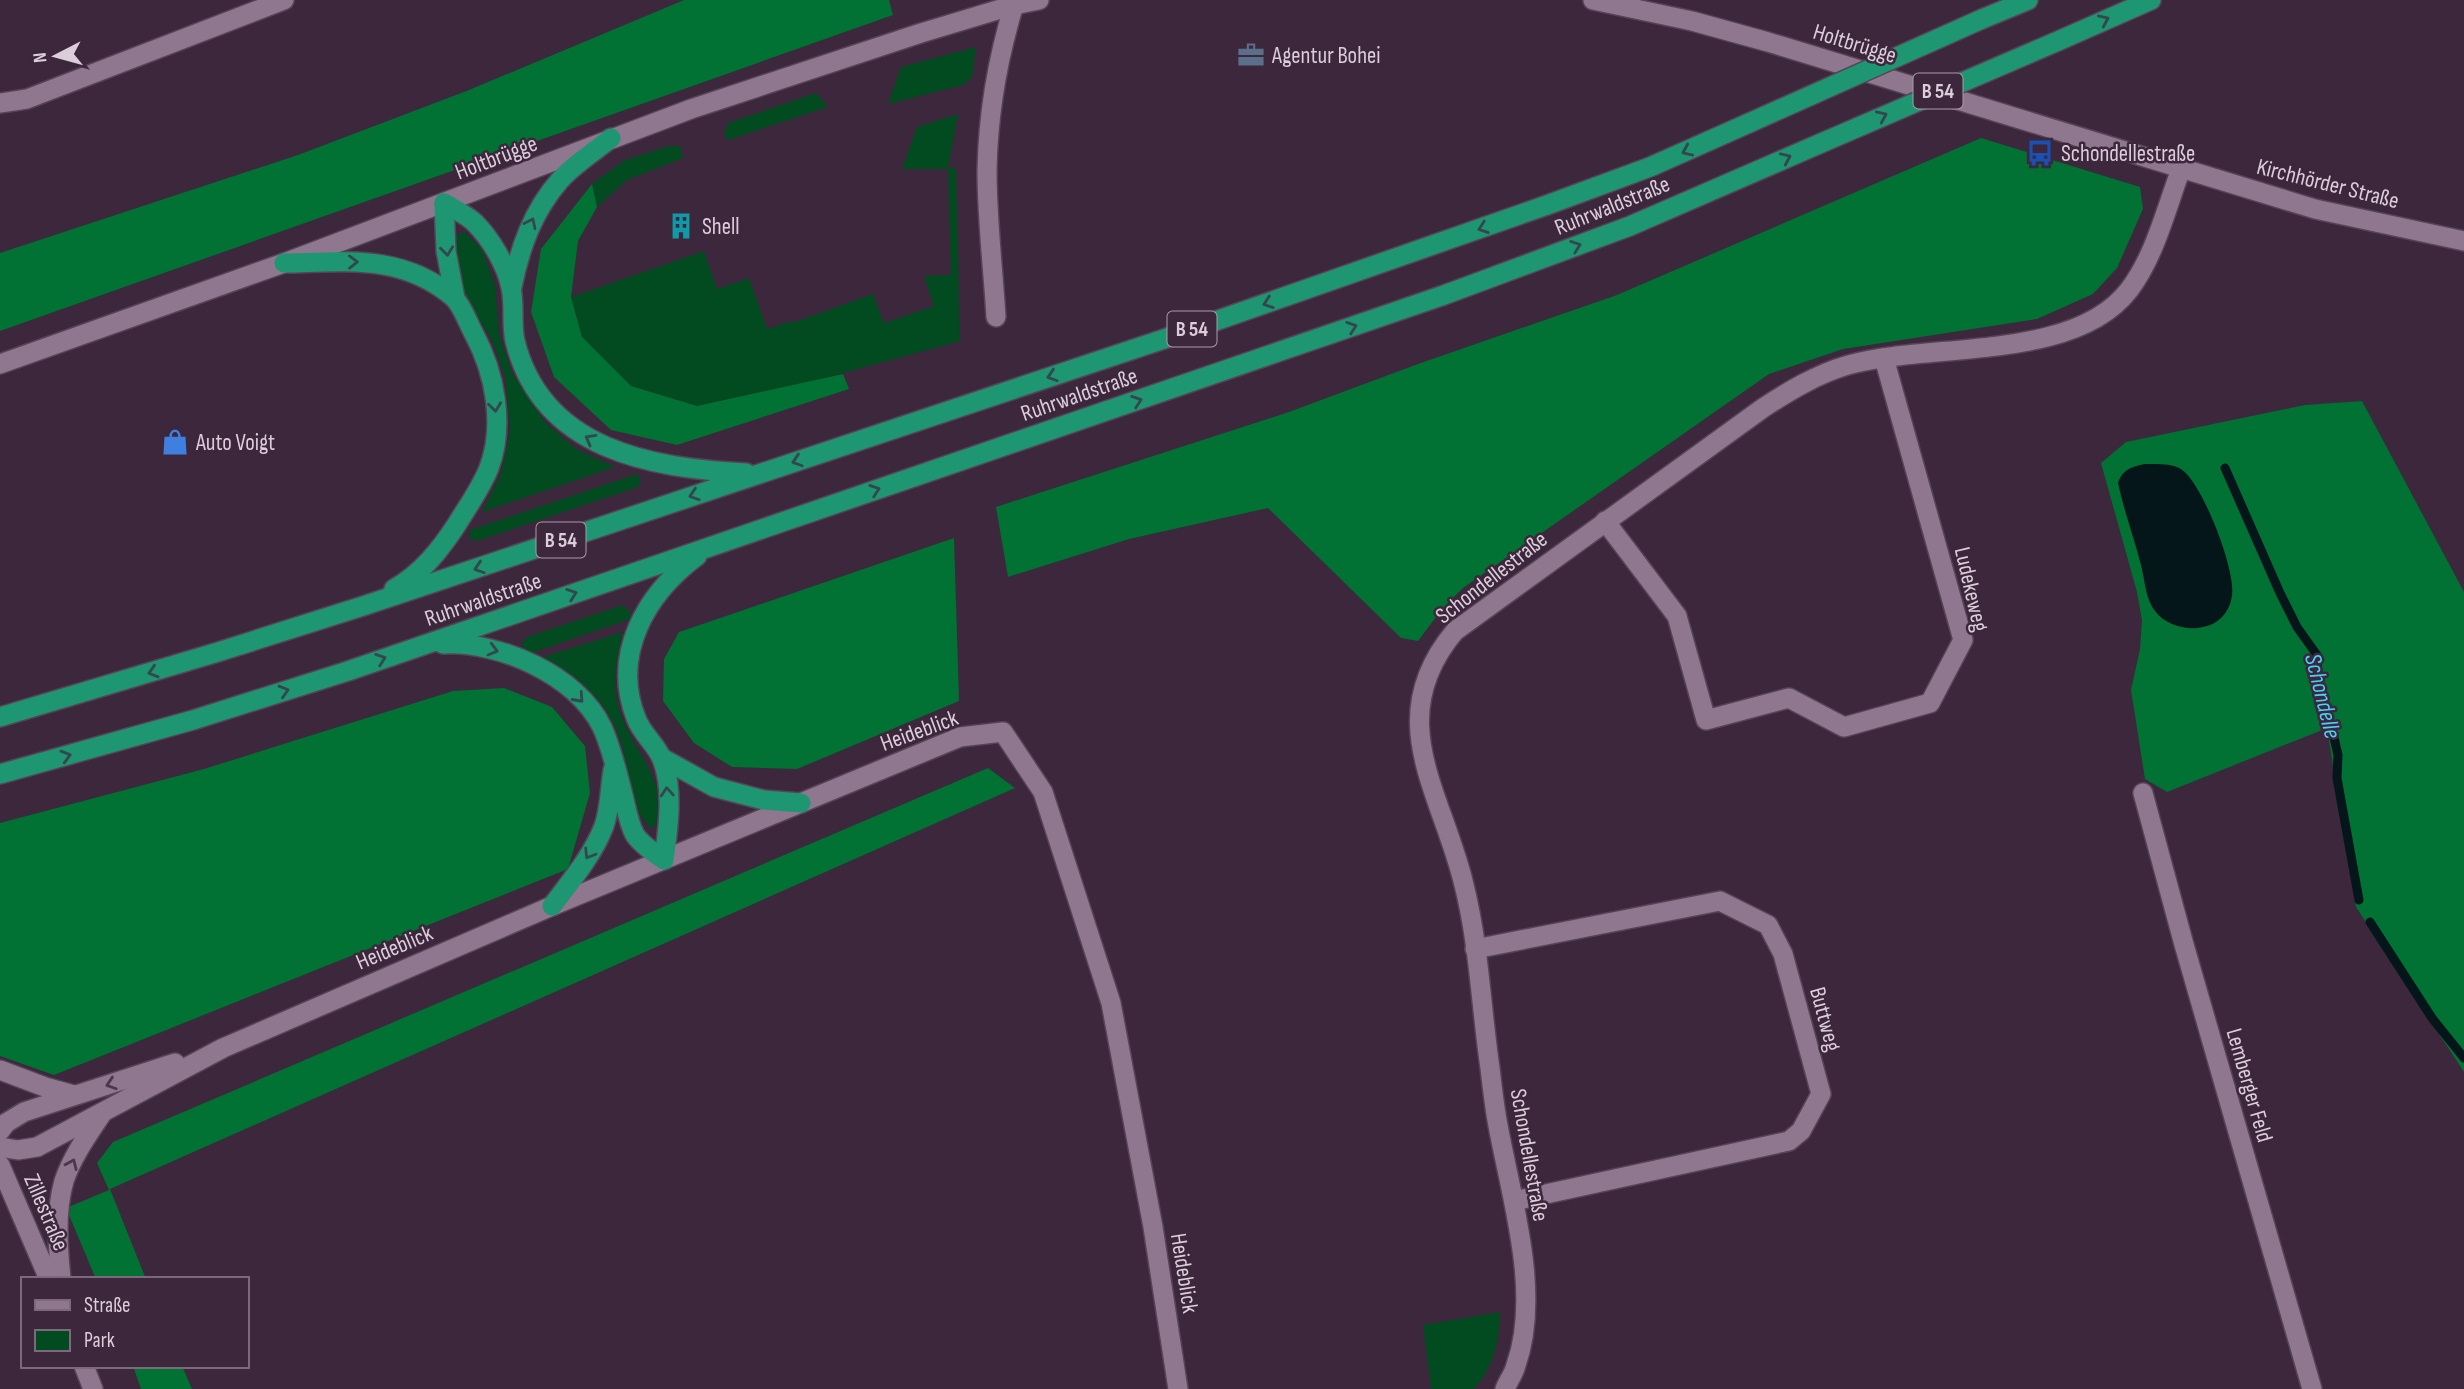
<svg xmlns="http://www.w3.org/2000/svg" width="2464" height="1389" viewBox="0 0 2464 1389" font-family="'Sofia Sans Condensed',sans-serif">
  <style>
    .green { fill: #024a20 }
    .forest { fill: #017134 }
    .water { fill: #05161b }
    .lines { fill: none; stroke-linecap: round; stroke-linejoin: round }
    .stream { stroke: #05161b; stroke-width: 9 }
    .minor-casing { stroke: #564456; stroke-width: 22 }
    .secondary-casing { stroke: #564456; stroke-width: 22 }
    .trunk-casing { stroke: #564456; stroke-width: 22 }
    .minor { stroke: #8f778f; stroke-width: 19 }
    .secondary { stroke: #8f778f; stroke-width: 19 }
    .trunk { stroke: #1e9672; stroke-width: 19 }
    .trunk-bridge-casing { stroke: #564456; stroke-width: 22; stroke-linecap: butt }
    .trunk-bridge { stroke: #1e9672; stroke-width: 19 }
    .oneway { stroke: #33484c }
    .oneway2 { stroke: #4d374d }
    .labels { text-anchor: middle; stroke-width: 5; stroke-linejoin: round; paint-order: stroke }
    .shield { fill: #3c273c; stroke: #ab9bab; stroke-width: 2 }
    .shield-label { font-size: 21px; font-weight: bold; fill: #dbcdda }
    .street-label { font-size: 23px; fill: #dbcdda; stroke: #3c273c }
    .poi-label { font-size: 23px; fill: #dbcdda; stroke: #3c273c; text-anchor: start }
    .water-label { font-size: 24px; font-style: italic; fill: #47d2f9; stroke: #3c273c }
  </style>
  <rect width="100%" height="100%" fill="#3c273c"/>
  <g class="green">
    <path d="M 976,47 L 972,77 L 963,85 L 888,104 L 901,67 Z"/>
    <path d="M 816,93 L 828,107 L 728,140 L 724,134 L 728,123 Z"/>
    <path d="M 958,114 L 948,168 L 956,168 L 960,341 L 810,382 L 697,406 L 631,386 L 582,337 L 571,297 L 704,251 L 717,289 L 749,278 L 767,329 L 791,321 L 792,323 L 873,294 L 884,323 L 934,306 L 924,276 L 951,275 L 948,169 L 902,169 L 917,127 Z"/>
    <path d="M 669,146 L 680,146 L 683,158 L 627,180 L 597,207 L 592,184 L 625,160 Z"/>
    <path d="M 465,232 L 482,250 L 495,284 L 499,334 L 512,373 L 545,422 L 576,449 L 615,467 L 482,512 L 501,474 L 510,431 L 505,376 L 491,338 L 464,297 L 455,264 L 457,235 Z"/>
    <path d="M 637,474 L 641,481 L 638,487 L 477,541 L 469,538 L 470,530 Z"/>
    <path d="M 623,605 L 631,613 L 630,619 L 528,654 L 523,650 L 522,643 L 527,637 Z"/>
    <path d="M 623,632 C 616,659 611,684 620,712 C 634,756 668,773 655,827 L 649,827 C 628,801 629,780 623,750 C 613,706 581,677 543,657 Z"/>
    <path d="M 1500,1312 C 1500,1338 1493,1371 1473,1389 L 1431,1389 L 1423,1325 Z"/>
  </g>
  <g class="forest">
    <path d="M 684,0 L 889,0 L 893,15 L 0,331 L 0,253 L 298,155 L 469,90 Z"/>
    <path d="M 1981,138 L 2140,187 L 2143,209 L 2117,268 L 2093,294 L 2037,319 L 1843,349 L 1769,374 L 1463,588 L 1442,609 L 1418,641 L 1401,638 L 1268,508 L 1129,539 L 1008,577 L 996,507 L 1289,412 L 1418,364 L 1617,295 Z"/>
    <path d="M 592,184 L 597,207 L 578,241 L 571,297 L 582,337 L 631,386 L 697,406 L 843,374 L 849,389 L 677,445 L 611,430 L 554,377 L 531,312 L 541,249 Z"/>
    <path d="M 2362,401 L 2464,592 L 2464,1072 L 2356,907 L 2327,728 L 2167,792 L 2145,779 L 2131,690 L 2140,649 L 2142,620 L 2137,592 L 2101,463 L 2126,442 L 2305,405 Z"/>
    <path d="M 954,538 L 959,701 L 797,769 L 732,767 L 694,743 L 663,701 L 664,659 L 679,632 Z"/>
    <path d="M 504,688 L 552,707 L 585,746 L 590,793 L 568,869 L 54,1075 L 0,1056 L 0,823 L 204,769 L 453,691 Z"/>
    <path d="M 988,768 L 1015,788 L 110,1189 L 146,1279 L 96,1279 L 66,1208 L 109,1190 L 97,1163 L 113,1142 Z"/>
    <path d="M 133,1366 L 182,1366 L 192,1389 L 141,1389 Z"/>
  </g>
  <path class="water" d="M 2145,464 C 2156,464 2171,463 2181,469 C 2202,482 2236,570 2232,595 C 2230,612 2219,624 2203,627 C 2187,631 2165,625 2155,611 C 2145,598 2145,580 2141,565 C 2134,538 2124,511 2118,483 C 2123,469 2131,467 2145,464 Z"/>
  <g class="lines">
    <g class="stream">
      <path d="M 2225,468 L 2280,593 L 2297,627 L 2317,655 L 2319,703 L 2323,717 L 2333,733 L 2338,755 L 2337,778 L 2359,900"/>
      <path d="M 2370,922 L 2432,1018 L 2464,1058"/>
    </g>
    <g class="minor-casing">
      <g id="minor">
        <path d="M 0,103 L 27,99 L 284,0"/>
        <path d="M 996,317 C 993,268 987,219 987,171 C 988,115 998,57 1014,5"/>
        <path d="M 1605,521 L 1677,616 L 1706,720 L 1789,698 L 1844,727 L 1930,703 L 1963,640 L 1884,358"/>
        <path d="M 2143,793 L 2183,941 L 2312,1389"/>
        <path d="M 1475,949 L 1720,901 L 1768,925 L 1783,954 L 1821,1094 L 1801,1131 L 1789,1141 L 1514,1201"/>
        <path d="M 0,1070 L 45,1087 L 74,1095"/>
        <path d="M 0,1131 L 6,1123 L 24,1112 L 175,1063"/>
        <path d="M 0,1147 L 18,1150 L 37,1147 L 223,1048 L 552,906 L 960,737 L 1003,732 L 1043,792 L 1111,1003 L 1153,1227 L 1178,1389"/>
        <path d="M 61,1279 C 58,1248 55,1212 64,1181 C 72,1157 87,1136 101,1115"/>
        <path d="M 1505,1389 C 1508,1381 1514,1374 1516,1365 C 1542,1292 1510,1194 1497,1120 C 1494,1103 1492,1085 1490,1068 C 1481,1007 1479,944 1464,885 C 1442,792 1381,719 1455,631 L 1763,408 C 1789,391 1817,374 1848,365 C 1929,342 2074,362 2129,290 C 2155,256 2166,209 2181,169"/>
      </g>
    </g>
    <g class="secondary-casing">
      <g id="secondary">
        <path d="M 1593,0 L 1692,21 L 1768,42 L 2315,209 L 2464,241"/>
        <path d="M 0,364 L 284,263 L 691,109 L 921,33 L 1014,5 L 1039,0"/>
        <path d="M 0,1165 L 49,1279"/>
        <path d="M 84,1366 L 93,1389"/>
      </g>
    </g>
    <g class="trunk-casing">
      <g id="trunk">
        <path d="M 1982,19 L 2028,0"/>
        <path d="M 2058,41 L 2151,0"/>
        <path d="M 444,203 C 454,209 467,215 475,223 C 491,239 507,266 511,288 C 515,305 511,324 515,341 C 542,450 651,468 746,473"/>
        <path d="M 444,203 L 446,251 L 455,298"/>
        <path d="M 284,263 C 346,262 402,254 453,297 C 462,305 468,323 474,334 C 495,373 505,425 489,468 C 481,488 468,506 457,524 C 440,550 422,573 394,589"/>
        <path d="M 512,287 C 520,247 533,211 560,180 C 574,164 594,152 611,138"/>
        <path d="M 443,644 C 499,641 577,675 602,727 C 611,746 619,779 624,799 C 627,812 629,824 635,835 C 642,845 654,853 664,860 C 668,829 674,789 662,759 C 656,744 641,733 636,718 C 611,654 646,594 697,556"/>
        <path d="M 0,717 L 218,652 L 363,606 L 1164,339 L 1547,205 L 1650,167 L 1749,123"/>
        <path d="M 662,758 L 714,787 L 764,800 L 801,803"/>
        <path d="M 0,774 L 193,720 L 348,671 L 1444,295 L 1630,226 L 1819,144"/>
        <path d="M 552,906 C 571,881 593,855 604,826 C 610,809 610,788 613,770"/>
      </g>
    </g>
    <use href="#minor" class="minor"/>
    <use href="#secondary" class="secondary"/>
    <use href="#trunk" class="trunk"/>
    <g class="trunk-bridge-casing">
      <g id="trunk-bridge">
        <path d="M 1749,123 L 1982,19"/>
        <path d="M 1819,144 L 2058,41"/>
      </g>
    </g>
    <use href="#trunk-bridge" class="trunk-bridge"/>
  </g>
  <defs><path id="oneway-chevron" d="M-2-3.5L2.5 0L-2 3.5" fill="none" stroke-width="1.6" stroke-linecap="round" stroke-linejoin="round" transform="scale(1.75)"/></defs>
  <g class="oneway">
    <use href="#oneway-chevron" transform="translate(2104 20) rotate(-24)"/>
    <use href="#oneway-chevron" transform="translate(1882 116) rotate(-24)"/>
    <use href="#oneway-chevron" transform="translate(1687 151) rotate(156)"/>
    <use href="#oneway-chevron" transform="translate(1786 158) rotate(-24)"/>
    <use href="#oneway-chevron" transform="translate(531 223) rotate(-64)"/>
    <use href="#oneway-chevron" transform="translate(1483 228) rotate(161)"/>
    <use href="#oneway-chevron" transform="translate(1576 246) rotate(-20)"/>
    <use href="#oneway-chevron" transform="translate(447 251) rotate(83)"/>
    <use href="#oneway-chevron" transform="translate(353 262) rotate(-1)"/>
    <use href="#oneway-chevron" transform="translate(1268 303) rotate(161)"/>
    <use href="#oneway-chevron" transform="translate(1352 327) rotate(-19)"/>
    <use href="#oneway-chevron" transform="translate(1052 376) rotate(162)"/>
    <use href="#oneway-chevron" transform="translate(1137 401) rotate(-19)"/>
    <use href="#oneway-chevron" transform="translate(495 407) rotate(83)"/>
    <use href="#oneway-chevron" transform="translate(590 439) rotate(-151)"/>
    <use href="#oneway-chevron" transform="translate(797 461) rotate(162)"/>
    <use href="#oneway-chevron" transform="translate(875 490) rotate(-19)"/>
    <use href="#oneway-chevron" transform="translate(694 495) rotate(162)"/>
    <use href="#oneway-chevron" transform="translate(479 568) rotate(162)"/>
    <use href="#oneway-chevron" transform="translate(572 594) rotate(-19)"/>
    <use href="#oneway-chevron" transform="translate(493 650) rotate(15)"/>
    <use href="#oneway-chevron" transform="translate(381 659) rotate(-19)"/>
    <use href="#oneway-chevron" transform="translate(153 672) rotate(163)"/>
    <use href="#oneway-chevron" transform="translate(284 691) rotate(-17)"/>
    <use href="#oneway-chevron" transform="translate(579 698) rotate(48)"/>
    <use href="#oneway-chevron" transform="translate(66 756) rotate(-16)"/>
    <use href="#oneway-chevron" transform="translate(667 792) rotate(-94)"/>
    <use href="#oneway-chevron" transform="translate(589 854) rotate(122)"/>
  </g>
  <g class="oneway2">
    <use href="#oneway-chevron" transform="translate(111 1084) rotate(162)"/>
    <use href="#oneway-chevron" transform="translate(72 1164) rotate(-66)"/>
  </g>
  <defs>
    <g id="office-bare" transform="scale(2.1)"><path d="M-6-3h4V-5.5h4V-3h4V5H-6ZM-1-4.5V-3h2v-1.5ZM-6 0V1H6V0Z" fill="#5c6f8a" stroke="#3c273c" stroke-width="2.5" paint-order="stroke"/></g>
    <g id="bus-bare" transform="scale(2.1)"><path d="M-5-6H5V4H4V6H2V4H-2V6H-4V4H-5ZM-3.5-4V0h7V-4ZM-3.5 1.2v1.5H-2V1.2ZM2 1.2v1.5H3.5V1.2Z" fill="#1a4fb4" stroke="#3c273c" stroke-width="2.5" paint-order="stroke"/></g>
    <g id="building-bare" transform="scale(2.1)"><path d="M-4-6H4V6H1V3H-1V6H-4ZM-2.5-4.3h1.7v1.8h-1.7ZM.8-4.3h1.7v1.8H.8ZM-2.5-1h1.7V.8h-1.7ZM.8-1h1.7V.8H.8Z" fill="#0f9aa8" stroke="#3c273c" stroke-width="2.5" paint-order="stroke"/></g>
    <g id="shop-bare" transform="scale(2.1)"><path d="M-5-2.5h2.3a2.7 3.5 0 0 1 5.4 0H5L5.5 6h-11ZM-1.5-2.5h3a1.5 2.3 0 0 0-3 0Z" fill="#3f7fe0" stroke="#3c273c" stroke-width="2.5" paint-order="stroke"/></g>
  </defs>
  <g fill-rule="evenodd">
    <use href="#office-bare" x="1251" y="55"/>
    <use href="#bus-bare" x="2040" y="153"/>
    <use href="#building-bare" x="681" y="226"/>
    <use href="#shop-bare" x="175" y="442"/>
  </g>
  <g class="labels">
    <g class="shield">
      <rect x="1913.5" y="73.5" width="49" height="35" rx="5"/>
      <rect x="1167.5" y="311.5" width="49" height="35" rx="5"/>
      <rect x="536.5" y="522.5" width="49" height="35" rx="5"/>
    </g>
    <g class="shield-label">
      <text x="1938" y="98">B 54</text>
      <text x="1192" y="336">B 54</text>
      <text x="561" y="547">B 54</text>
    </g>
    <g class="street-label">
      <text transform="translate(1855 43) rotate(17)" y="8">Holtbrügge</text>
      <text transform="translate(496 157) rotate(-21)" y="8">Holtbrügge</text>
      <text transform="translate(2328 183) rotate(14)" y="8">Kirchhörder Straße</text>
      <text transform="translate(1612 205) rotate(-22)" y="8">Ruhrwaldstraße</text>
      <text transform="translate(1079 394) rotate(-19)" y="8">Ruhrwaldstraße</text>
      <text transform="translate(1491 577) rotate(-38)" y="8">Schondellestraße</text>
      <text transform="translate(1972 589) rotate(77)" y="8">Ludekeweg</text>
      <text transform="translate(483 599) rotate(-19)" y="8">Ruhrwaldstraße</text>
      <text transform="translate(919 730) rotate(-20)" y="8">Heideblick</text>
      <text transform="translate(394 947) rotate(-23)" y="8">Heideblick</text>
      <text transform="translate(1826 1019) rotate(75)" y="8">Buttweg</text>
      <text transform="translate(2250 1085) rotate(74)" y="8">Lemberger Feld</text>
      <text transform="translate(1530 1155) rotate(80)" y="8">Schondellestraße</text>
      <text transform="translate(47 1212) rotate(67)" y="8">Zillestraße</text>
      <text transform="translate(1185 1273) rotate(81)" y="8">Heideblick</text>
    </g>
    <g class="poi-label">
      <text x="1272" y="63">Agentur Bohei</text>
      <text x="2061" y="161">Schondellestraße</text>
      <text x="702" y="234">Shell</text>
      <text x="196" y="450">Auto Voigt</text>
    </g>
    <g class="water-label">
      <text transform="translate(2323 696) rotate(76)" y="8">Schondelle</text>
    </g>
  </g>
  <rect x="21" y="1277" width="228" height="91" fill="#3c273c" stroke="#7c697b" stroke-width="2"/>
  <rect x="35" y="1300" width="35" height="10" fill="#8f778f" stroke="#7c697b" stroke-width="2"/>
  <text x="84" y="1312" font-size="21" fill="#dbcdda">Straße</text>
  <rect x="35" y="1330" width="35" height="21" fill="#024a20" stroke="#7c697b" stroke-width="2"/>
  <text x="84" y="1347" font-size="21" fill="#dbcdda">Park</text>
  <g transform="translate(56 56) rotate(264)" stroke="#3c273c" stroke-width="5" paint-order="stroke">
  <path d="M0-5L12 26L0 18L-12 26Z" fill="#dbcdda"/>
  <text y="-10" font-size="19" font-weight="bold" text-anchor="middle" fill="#dbcdda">N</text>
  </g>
</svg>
